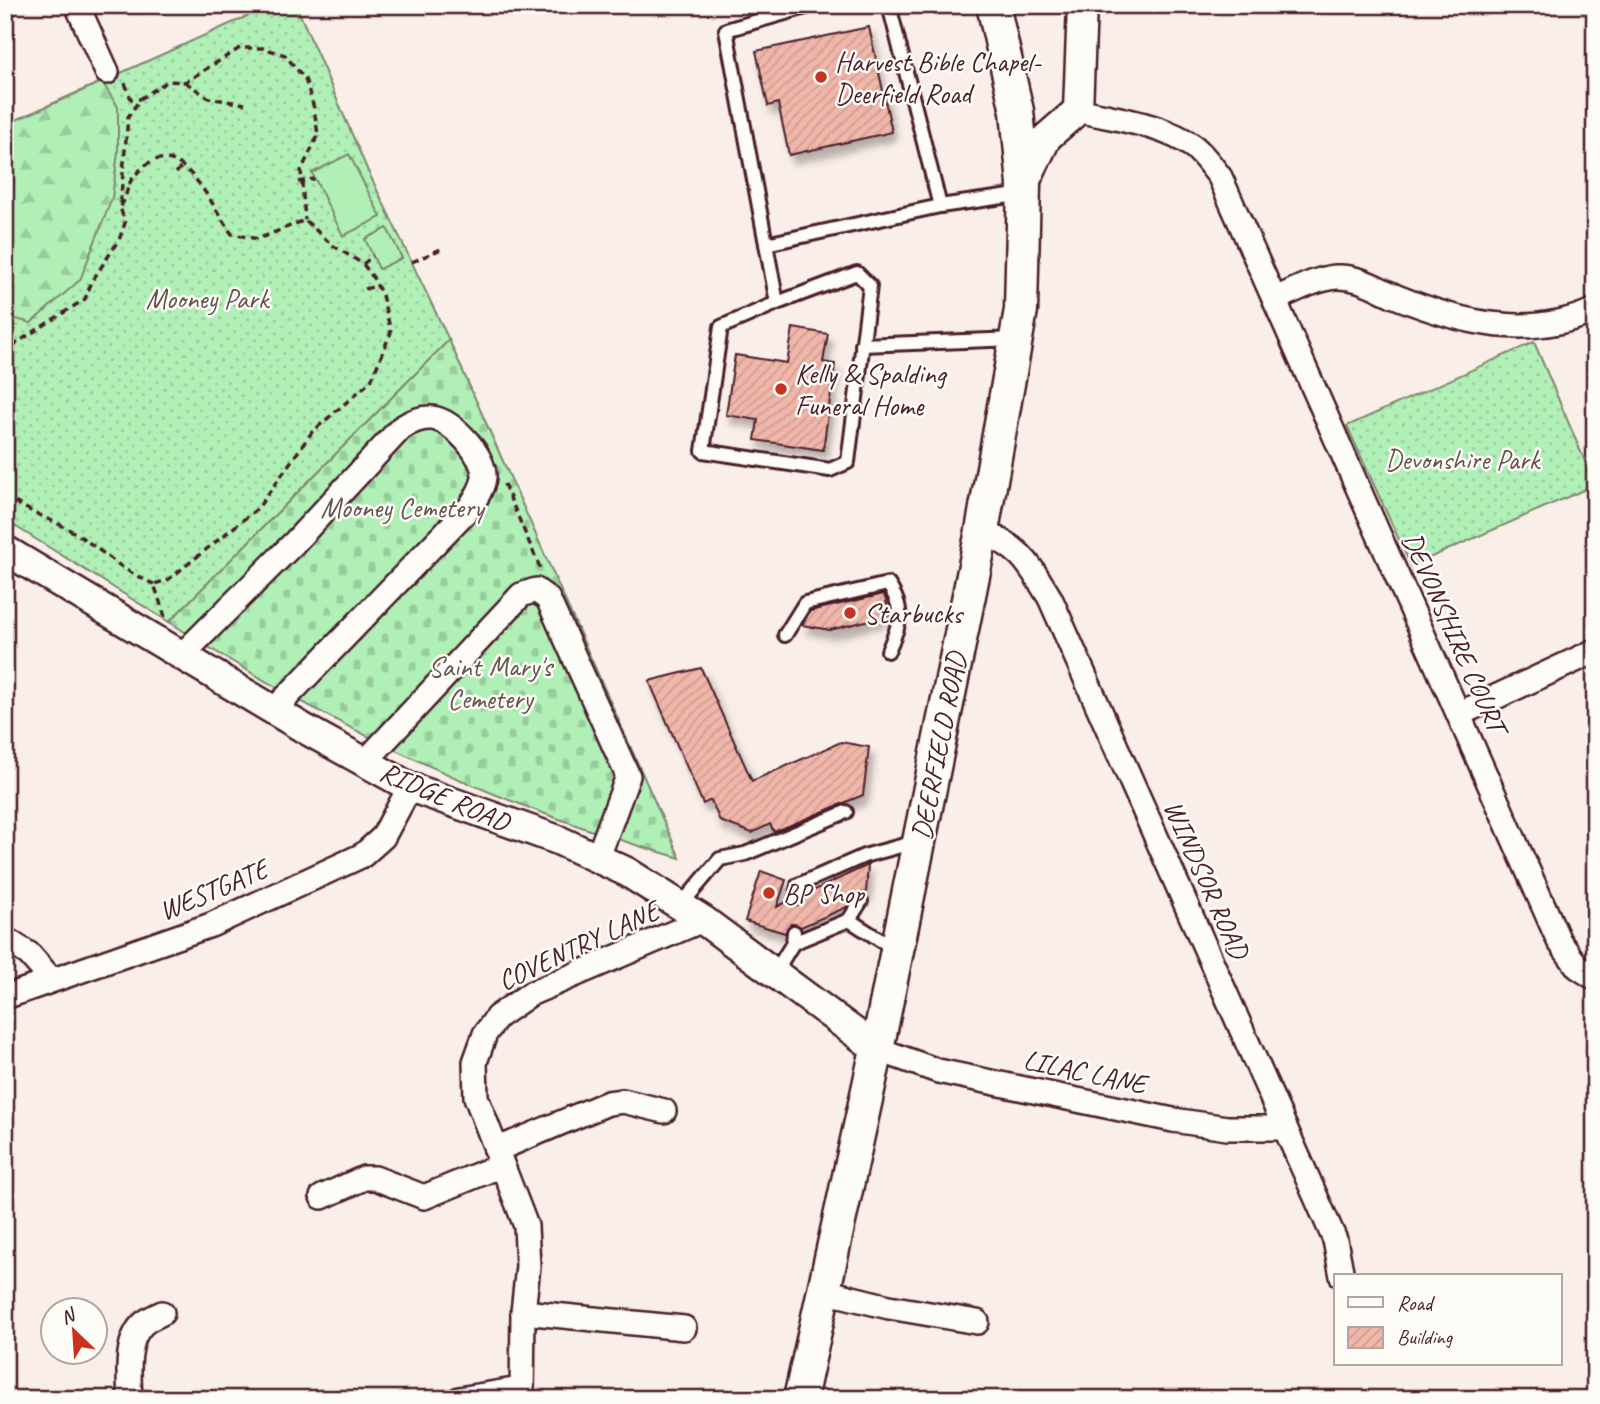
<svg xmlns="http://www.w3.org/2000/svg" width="1600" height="1404" viewBox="0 0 1600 1404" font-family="Caveat,sans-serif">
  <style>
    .grass { fill: url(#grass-dots); stroke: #7d8770; stroke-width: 2 }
    .forest { fill: url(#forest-firs); stroke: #7d8770; stroke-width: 2 }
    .cemetery { fill: url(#cemetery-stones); stroke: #7d8770; stroke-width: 2 }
    .pitch { fill: #b0efb6; stroke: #7d8770; stroke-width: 2 }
    .building { fill: url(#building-hatch); stroke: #4a1f2b; stroke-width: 2; filter: url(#shadow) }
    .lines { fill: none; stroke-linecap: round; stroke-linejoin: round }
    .service-casing { stroke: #4a1f2b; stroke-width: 18 }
    .minor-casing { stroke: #4a1f2b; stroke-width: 28 }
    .tertiary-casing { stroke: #4a1f2b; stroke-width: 33 }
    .secondary-casing { stroke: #4a1f2b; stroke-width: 37 }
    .path { stroke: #4a1f2b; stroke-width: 3.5; stroke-dasharray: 7 5; stroke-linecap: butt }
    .service { stroke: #fdfcf7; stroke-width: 12 }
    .minor { stroke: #fdfcf7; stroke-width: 23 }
    .tertiary { stroke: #fdfcf7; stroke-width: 28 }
    .secondary { stroke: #fdfcf7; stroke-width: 32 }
    .poi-dot { fill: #c8321e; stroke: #fdfcf7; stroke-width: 2.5 }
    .labels { text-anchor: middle; stroke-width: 5; stroke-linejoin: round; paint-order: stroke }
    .poi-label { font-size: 28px; fill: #4a1f2b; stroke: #fdfcf7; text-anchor: start }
    .park-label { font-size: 28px; fill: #64534e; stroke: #fdfcf7 }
    .street-label { font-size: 28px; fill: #4a1f2b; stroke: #fdfcf7 }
  </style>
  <defs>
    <pattern id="grass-dots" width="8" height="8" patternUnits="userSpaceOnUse" patternTransform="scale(1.75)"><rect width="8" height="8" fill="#b0efb6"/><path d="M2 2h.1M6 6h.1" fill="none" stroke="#99cc9d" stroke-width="1.8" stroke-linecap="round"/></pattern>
    <pattern id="forest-firs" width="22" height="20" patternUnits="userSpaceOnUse" patternTransform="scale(1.75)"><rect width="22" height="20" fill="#b0efb6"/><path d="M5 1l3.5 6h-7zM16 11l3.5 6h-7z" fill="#99cc9d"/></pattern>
    <pattern id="cemetery-stones" width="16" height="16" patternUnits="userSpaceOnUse" patternTransform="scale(1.75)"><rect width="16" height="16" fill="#b0efb6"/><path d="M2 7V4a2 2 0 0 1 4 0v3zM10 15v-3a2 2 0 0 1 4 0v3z" fill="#99cc9d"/></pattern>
    <pattern id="building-hatch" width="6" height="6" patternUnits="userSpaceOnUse" patternTransform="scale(1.75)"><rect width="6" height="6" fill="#f0b6aa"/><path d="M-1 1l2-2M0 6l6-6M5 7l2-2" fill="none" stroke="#cf9c92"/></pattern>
    <filter id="shadow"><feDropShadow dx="4.5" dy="8" stdDeviation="3.5" flood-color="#0004"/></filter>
  </defs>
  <rect width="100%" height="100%" fill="#faeee8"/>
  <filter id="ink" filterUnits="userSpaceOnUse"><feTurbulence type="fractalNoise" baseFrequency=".0143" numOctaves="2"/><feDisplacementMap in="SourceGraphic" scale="14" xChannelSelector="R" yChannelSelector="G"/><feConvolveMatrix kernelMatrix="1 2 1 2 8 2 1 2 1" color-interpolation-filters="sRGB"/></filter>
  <g filter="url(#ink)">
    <g class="grass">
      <path d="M 272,5 L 296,5 L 367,169 L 449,340 L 169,622 L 5,520 L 5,125 Z"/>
      <path d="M 1534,342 L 1595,485 L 1411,566 L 1347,426 Z"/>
    </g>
    <path class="forest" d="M 102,82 L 118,107 L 118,152 L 112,198 L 80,280 L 31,323 L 5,316 L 5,125 Z"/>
    <path class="cemetery" d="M 449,340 L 680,858 C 498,807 327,725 169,622 Z"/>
    <g class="pitch">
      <path d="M 349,154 L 381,217 L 343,236 L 312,173 Z"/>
      <path d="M 387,228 L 402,258 L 379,269 L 365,239 Z"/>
    </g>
    <g class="building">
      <path d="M 869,27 L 892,132 L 789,155 L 778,103 L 768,106 L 756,51 Z"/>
      <path d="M 793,328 L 828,334 L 823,362 L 835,364 L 823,450 L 755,440 L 758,420 L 726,415 L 735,355 L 787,363 Z"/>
      <path d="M 884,594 L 890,615 L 830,630 L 802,625 L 810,611 Z"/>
      <path d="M 701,668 L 752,781 L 841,742 L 869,747 L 863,795 L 774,832 L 770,824 L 752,833 L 720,821 L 711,800 L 703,804 L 649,681 Z"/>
      <path d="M 868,865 L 866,894 L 856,894 L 847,907 L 801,927 L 791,924 L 785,933 L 745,921 L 761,871 L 786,880 L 777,907 L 788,901 L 795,907 L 803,903 L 806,894 Z"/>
    </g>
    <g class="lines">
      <g class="service-casing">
        <g id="service">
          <path d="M 813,5 L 726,30 L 766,244 L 940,206 L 1024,194"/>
          <path d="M 889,5 L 940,206"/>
          <path d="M 766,244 L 777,303 L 721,327 L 703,451 L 830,470 L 848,462 L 870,286 L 857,273 L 777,303"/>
          <path d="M 862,345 L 1016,339"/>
          <path d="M 785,635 L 805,603 L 888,584 C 906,611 900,623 888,651"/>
          <path d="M 796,898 L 798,885 L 864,856 L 919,841"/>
          <path d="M 680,906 L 720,859 L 745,854 L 846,812"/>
          <path d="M 849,920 L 861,901"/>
          <path d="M 793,943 L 849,920 L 896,950"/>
          <path d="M 774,974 L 793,943 L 794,932"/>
        </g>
      </g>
      <g class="minor-casing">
        <g id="minor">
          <path d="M 77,5 L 107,72"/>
          <path d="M 1078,110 C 1115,119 1163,124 1194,147 C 1204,155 1212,167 1220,177 L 1559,941 L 1578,967 L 1595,978"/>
          <path d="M 1275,299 C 1294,291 1315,279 1336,277 C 1359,276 1376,288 1397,297 C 1461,323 1529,340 1595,310"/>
          <path d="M 982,531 C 1023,550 1027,561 1050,598 L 1335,1240 L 1342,1276"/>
          <path d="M 182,655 L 294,543 L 401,428 C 410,422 420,417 432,418 C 453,420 485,456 484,477 C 483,488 476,498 470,507 L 274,710"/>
          <path d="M 1459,714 L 1595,651"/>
          <path d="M 365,762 L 521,595 L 536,590 L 548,599 L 628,776 L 598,857"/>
          <path d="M 5,939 L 29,954 L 51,979"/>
          <path d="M 5,997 L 211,925 L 363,855 L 383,837 L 410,787"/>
          <path d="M 877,1049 L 938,1071 L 1173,1120 L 1227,1128 L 1284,1128"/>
          <path d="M 496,1150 L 608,1103 L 623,1101 L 664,1111"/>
          <path d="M 322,1197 L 364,1178 L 375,1178 L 424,1197 L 502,1165"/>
          <path d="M 824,1291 L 889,1307 L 977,1322"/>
          <path d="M 523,1312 L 684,1328"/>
          <path d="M 130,1399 C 129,1377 125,1340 143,1324 C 148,1319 156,1316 162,1313"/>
          <path d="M 459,1399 L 520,1389"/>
          <path d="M 522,1399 L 523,1312 L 528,1266 L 526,1226 L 476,1097 L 475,1062 L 485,1034 L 497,1017 L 530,994 L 703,920"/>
        </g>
      </g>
      <g class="tertiary-casing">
        <g id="tertiary">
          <path d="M 1024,184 L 1047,137 L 1078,110 L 1082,5"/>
          <path d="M 5,550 L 305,729 L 410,787 L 558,840 L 627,872 L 703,920 L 877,1049"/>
        </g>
      </g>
      <g class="secondary-casing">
        <path id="secondary" d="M 800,1399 L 877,1049 L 982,531 L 1021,310 L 1024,184 L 1017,111 L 993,5"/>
      </g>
      <g class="path">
        <path d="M 185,82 L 209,98 L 245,104"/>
        <path d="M 125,83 L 131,99 L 140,99"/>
        <path d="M 176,173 L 183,165"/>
        <path d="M 298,182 L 314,179"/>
        <path d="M 412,262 L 441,249"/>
        <path d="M 363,264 L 373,256"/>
        <path d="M 365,289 L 376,286"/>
        <path d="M 5,356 L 18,342 L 85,299 L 92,281 L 119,240 L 125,223 L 120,207"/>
        <path d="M 504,484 L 541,570"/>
        <path d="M 5,495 C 29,514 57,520 81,537 C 109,556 122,571 154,584"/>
        <path d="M 165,617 L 154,584 L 168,580 L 258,508 L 312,432 L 371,381 L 391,332 L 382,295 L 372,276 L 363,264 L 332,245 L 305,220 L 258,239 L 232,234 C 210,205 177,121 133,178 C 126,186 127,199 120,207 L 128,117 L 140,99 L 168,81 L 185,82 L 240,48 L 263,48 L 285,55 L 305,79 L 314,108 L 318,135 L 301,171 L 305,220"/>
      </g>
      <use href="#service" class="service"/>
      <use href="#minor" class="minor"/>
      <use href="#tertiary" class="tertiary"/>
      <use href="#secondary" class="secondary"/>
    </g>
  </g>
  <g class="poi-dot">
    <circle cx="821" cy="77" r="7"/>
    <circle cx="781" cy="389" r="7"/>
    <circle cx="850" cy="613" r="7"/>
    <circle cx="769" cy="893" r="7"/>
  </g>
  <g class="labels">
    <g class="poi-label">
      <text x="835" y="71">Harvest Bible Chapel-<tspan x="835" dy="32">Deerfield Road</tspan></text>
      <text x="795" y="383">Kelly &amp; Spalding<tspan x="795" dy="32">Funeral Home</tspan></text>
      <text x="864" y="623">Starbucks</text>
      <text x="783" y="903">BP Shop</text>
    </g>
    <g class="park-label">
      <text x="207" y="308">Mooney Park</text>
      <text x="1462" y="469">Devonshire Park</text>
      <text x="402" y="517">Mooney Cemetery</text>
      <text x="490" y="676">Saint Mary's<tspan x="490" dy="32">Cemetery</tspan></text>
    </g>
    <g class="street-label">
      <text transform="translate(1455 632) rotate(66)" y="10">DEVONSHIRE COURT</text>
      <text transform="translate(938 746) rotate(-79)" y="10">DEERFIELD ROAD</text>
      <text transform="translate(445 796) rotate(23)" y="10">RIDGE ROAD</text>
      <text transform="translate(1207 879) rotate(66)" y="10">WINDSOR ROAD</text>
      <text transform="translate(213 889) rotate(-23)" y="10">WESTGATE</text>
      <text transform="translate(578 945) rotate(-25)" y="10">COVENTRY LANE</text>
      <text transform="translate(1085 1071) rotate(12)" y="10">LILAC LANE</text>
    </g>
  </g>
  <rect width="1600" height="1404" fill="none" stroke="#fdfcf7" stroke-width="28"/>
  <rect x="14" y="14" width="1572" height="1376" fill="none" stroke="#4a1f2b" stroke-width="2.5" filter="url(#ink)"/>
  <rect x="1334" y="1274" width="228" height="91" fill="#fdfcf7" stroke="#b5a4a5" stroke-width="2"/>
  <rect x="1348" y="1297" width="35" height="10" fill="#fdfcf7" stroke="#b5a4a5" stroke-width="2"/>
  <text x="1397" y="1310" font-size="21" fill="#4a1f2b">Road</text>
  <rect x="1348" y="1327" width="35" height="21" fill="url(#building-hatch)" stroke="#b5a4a5" stroke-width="2"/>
  <text x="1397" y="1344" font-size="21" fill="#4a1f2b">Building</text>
  <g transform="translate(74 1331) rotate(335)"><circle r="33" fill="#fdfcf7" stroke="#b5a4a5" stroke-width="2"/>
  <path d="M0-5L12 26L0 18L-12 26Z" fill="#c8321e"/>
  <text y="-10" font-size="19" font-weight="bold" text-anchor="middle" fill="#4a1f2b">N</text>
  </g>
</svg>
